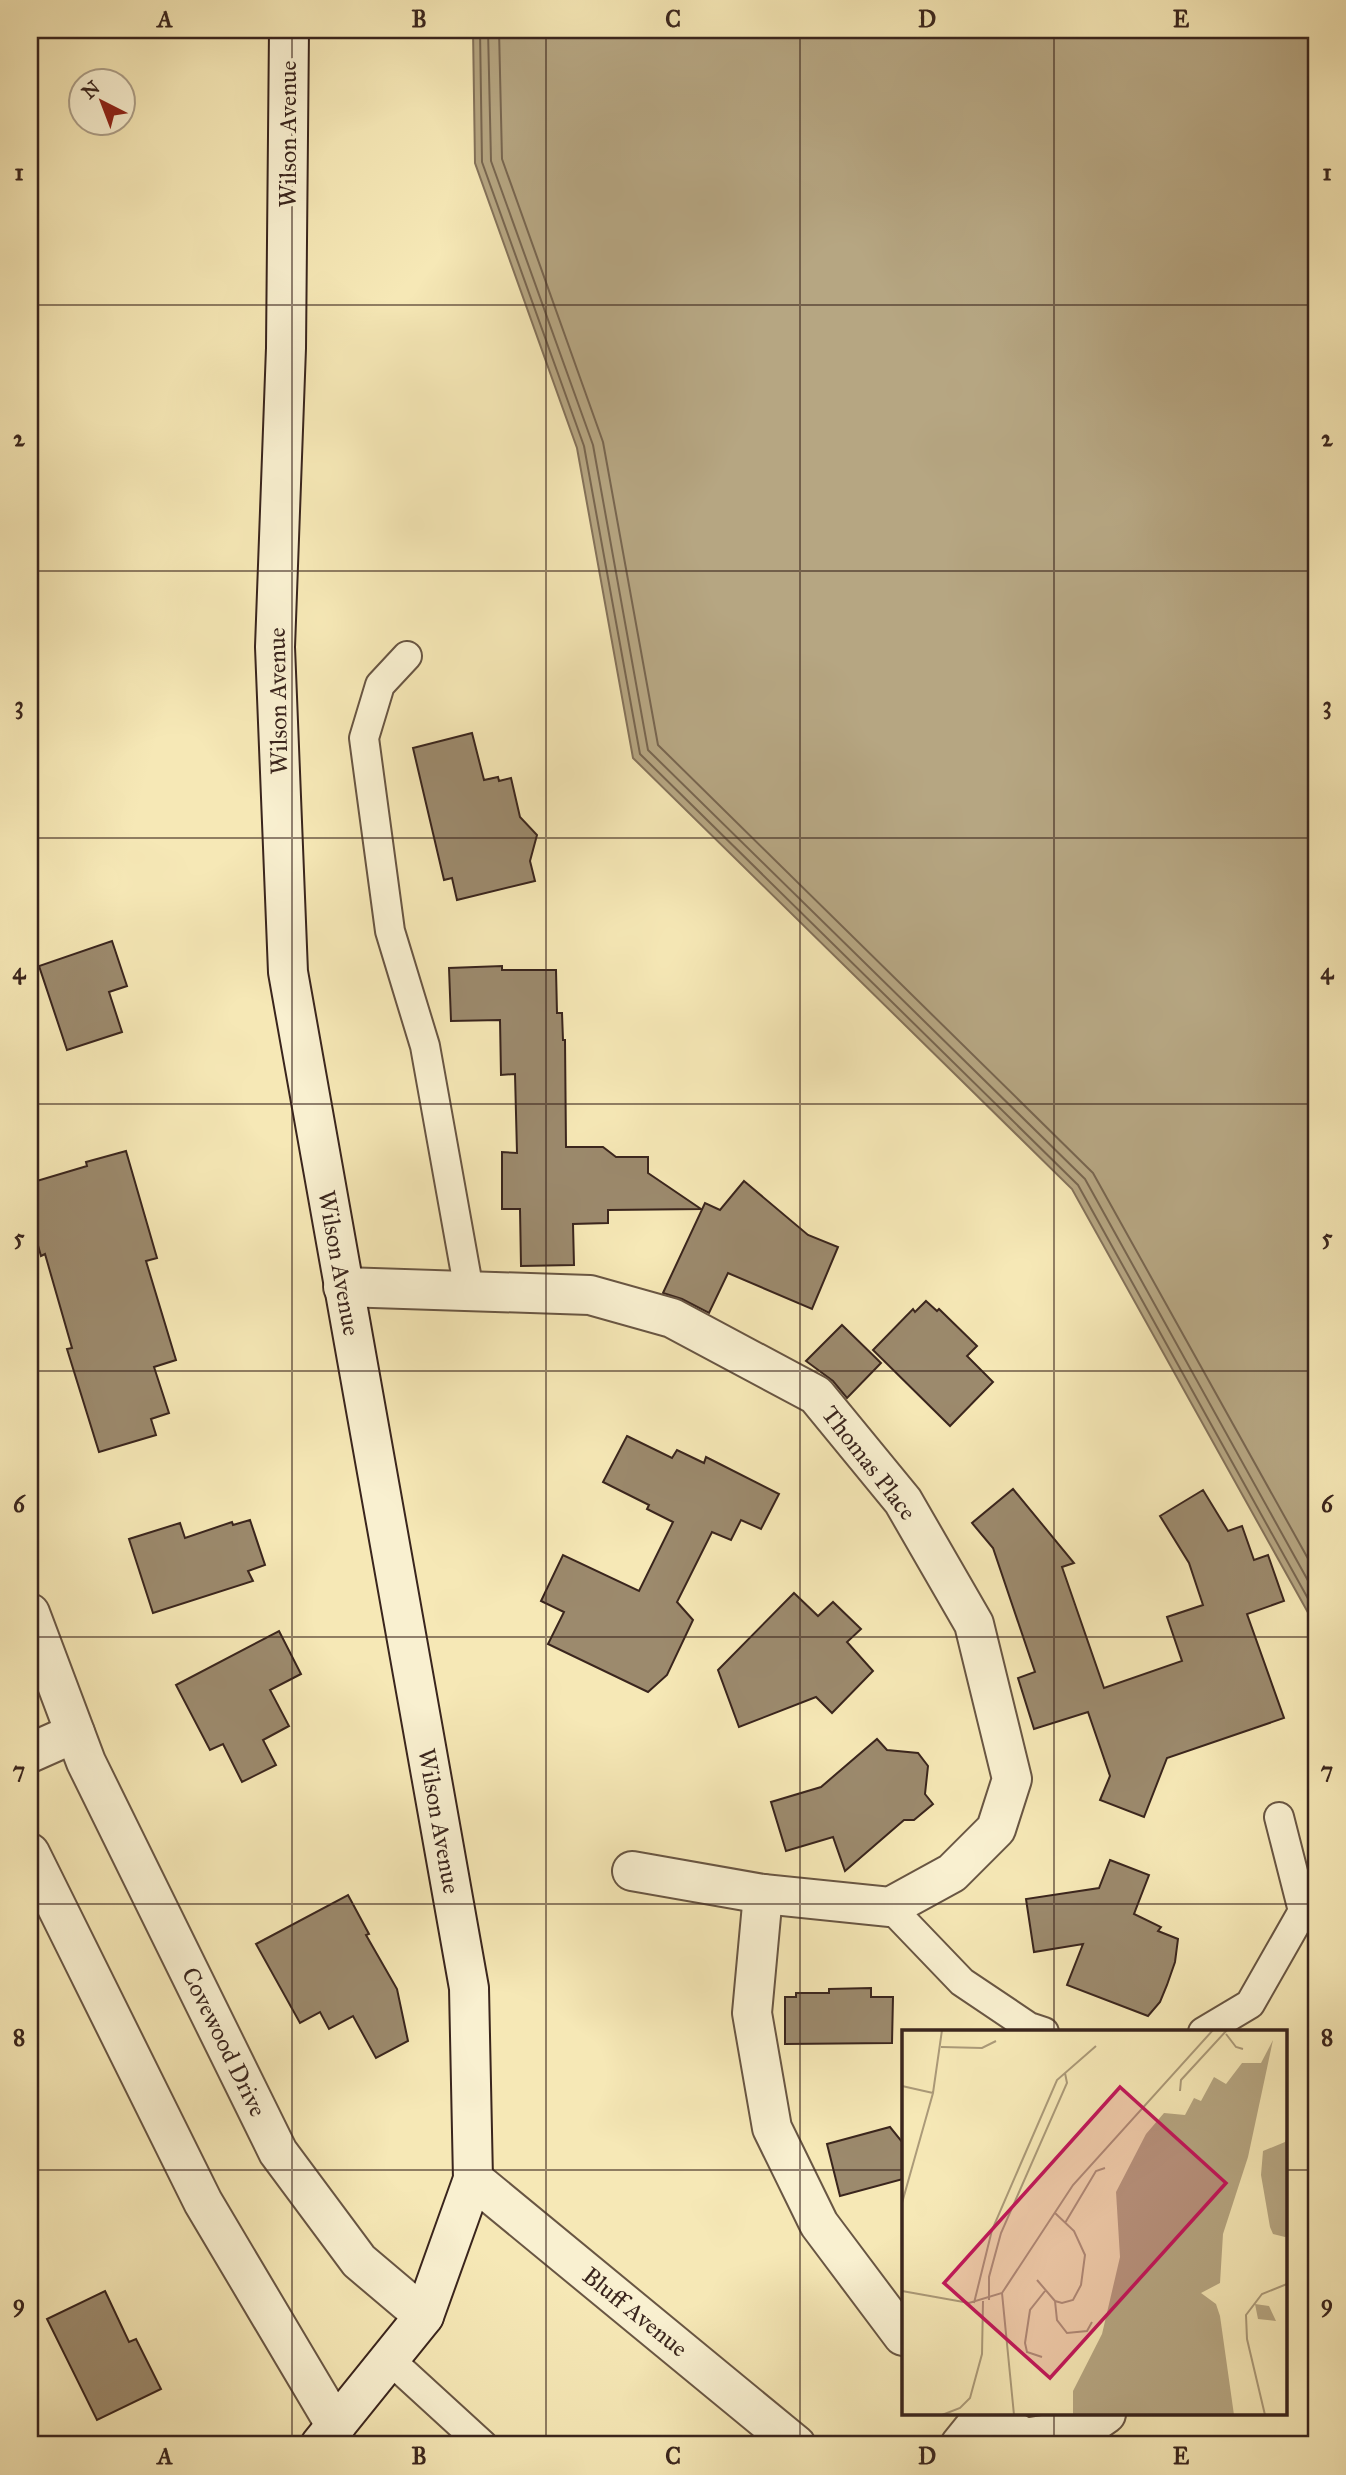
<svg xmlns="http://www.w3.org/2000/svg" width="1346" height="2475" viewBox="0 0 1346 2475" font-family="'IM FELL Great Primer',serif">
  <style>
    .water { fill: #b6a682; stroke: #84725a; stroke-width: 2 }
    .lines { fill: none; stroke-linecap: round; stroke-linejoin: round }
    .shore { stroke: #786650; stroke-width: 2 }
    .building { fill: #9c8a6d; stroke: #3a251d; stroke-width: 2 }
    .service-casing { stroke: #695643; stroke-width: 32 }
    .minor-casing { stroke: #695643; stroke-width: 42 }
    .secondary-casing { stroke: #3a251d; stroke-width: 42 }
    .service { stroke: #f9f0d0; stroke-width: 28 }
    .minor { stroke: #f9f0d0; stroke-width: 38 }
    .secondary { stroke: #f9f0d0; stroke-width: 38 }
    .grid { fill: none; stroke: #3a251d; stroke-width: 2; stroke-opacity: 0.55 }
    .labels { text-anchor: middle; stroke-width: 7; stroke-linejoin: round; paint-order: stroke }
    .street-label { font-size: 24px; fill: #3a251d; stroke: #f9f0d0 }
    .inset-road { fill: none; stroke: #ab9a79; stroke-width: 2 }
    .view { fill: #c2185b; fill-opacity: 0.15; stroke: #c2185b; stroke-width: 3.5 }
    .inset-edge { fill: none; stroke: #3a251d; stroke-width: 3.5 }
    .neatline { fill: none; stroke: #3a251d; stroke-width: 2.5 }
    .grid-label { font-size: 23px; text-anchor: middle; font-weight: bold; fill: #3a251d }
  </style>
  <rect width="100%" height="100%" fill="#f6e8b6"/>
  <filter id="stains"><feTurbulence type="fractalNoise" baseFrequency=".00286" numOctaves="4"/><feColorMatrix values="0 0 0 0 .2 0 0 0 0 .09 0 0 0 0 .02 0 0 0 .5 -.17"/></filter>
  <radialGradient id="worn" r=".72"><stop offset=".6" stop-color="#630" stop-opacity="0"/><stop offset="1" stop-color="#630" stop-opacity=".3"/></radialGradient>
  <path class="water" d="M 473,30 L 1316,30 L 1316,1627 L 1072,1189 L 633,758 L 577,448 L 475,163 Z"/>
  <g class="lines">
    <g class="shore">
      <path d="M 480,30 L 482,162 L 584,446 L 640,754 L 1078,1185 L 1316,1613"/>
      <path d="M 488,30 L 491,161 L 593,445 L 648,750 L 1085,1179 L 1316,1595"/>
      <path d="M 499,30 L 502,159 L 603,442 L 658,745 L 1093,1173 L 1316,1573"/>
    </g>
  </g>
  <g class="building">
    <path d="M 472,733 L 484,780 L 498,777 L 499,781 L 511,778 L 520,817 L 537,835 L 530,861 L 535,881 L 457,900 L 452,878 L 444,880 L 413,748 Z"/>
    <path d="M 112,941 L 127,986 L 109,992 L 122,1032 L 67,1050 L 39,966 Z"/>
    <path d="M 502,966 L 502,970 L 556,970 L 557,1013 L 562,1013 L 563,1040 L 565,1040 L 566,1147 L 603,1147 L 616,1157 L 648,1157 L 648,1173 L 701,1209 L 608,1210 L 608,1223 L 573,1224 L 574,1265 L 521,1266 L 520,1209 L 502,1209 L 502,1152 L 517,1153 L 515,1074 L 501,1075 L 500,1020 L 451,1021 L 449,968 Z"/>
    <path d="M 126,1151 L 157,1258 L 146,1261 L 176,1360 L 154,1367 L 169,1413 L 151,1419 L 156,1435 L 99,1452 L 67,1349 L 72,1348 L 45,1254 L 41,1256 L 30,1217 L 30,1183 L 87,1166 L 86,1162 Z"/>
    <path d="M 744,1181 L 808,1235 L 838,1247 L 812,1309 L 728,1273 L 709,1313 L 682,1299 L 663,1293 L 705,1203 L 720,1210 Z"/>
    <path d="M 926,1301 L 937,1311 L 939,1309 L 977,1346 L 967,1356 L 993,1382 L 950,1426 L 873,1350 L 913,1309 L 915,1312 Z"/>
    <path d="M 842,1325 L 881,1363 L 847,1398 L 833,1381 L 806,1361 Z"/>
    <path d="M 627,1436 L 672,1458 L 677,1450 L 704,1463 L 706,1457 L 779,1494 L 761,1529 L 741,1520 L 731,1540 L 712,1532 L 677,1602 L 693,1620 L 667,1675 L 648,1692 L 548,1644 L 564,1612 L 541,1601 L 563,1555 L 639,1591 L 673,1522 L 647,1509 L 649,1505 L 603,1482 Z"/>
    <path d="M 1013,1489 L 1074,1563 L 1062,1567 L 1104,1688 L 1182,1661 L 1167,1617 L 1203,1605 L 1189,1563 L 1160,1516 L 1203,1490 L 1228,1531 L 1242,1526 L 1254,1560 L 1268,1555 L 1284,1601 L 1247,1614 L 1284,1718 L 1167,1758 L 1144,1817 L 1100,1800 L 1110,1776 L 1088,1712 L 1034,1729 L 1018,1678 L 1035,1672 L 993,1548 L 972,1523 Z"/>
    <path d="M 250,1520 L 265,1565 L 248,1571 L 253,1581 L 153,1613 L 129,1539 L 180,1523 L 185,1538 L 232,1522 L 233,1525 Z"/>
    <path d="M 794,1593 L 818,1616 L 833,1602 L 861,1629 L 847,1642 L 873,1671 L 832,1713 L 816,1697 L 739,1727 L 718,1670 Z"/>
    <path d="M 279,1631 L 301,1674 L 270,1690 L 289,1726 L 263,1740 L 276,1765 L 242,1782 L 223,1744 L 210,1750 L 176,1685 Z"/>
    <path d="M 877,1739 L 887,1750 L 918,1753 L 928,1766 L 925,1794 L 933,1804 L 914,1820 L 904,1820 L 845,1871 L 833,1837 L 786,1851 L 771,1802 L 821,1787 Z"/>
    <path d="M 1110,1860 L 1149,1875 L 1134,1914 L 1161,1927 L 1158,1931 L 1178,1939 L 1175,1962 L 1167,1985 L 1160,2002 L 1148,2016 L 1067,1985 L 1083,1944 L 1034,1952 L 1026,1899 L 1099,1888 Z"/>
    <path d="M 348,1895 L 369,1934 L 366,1935 L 397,1989 L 408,2041 L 376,2058 L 353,2016 L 329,2029 L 320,2012 L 300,2023 L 256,1944 Z"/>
    <path d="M 871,1988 L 871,1997 L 893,1997 L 892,2043 L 785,2044 L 785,1997 L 796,1997 L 796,1993 L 829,1993 L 829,1989 Z"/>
    <path d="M 890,2127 L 903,2143 L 903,2179 L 840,2196 L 827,2144 Z"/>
    <path d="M 105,2291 L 129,2342 L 136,2339 L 161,2389 L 97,2420 L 47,2319 Z"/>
  </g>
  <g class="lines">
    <g class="service-casing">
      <g id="service">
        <path d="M 407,656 L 380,685 L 364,738 L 390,931 L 425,1046 L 469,1291"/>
        <path d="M 890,1907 L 962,1982 L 1029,2027 L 1044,2032"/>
        <path d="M 1203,2032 L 1250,2004 L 1303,1911 L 1279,1817"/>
        <path d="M 389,2359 L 483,2445"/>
      </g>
    </g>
    <g class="minor-casing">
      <g id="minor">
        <path d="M 343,1287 L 590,1295 L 672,1318 L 816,1395 L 903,1501 L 974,1624 L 1012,1779 L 996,1829 L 952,1873 L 890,1907 L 763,1894 L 632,1871"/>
        <path d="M 30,1613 L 86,1762 L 278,2152 L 359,2261 L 424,2316"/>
        <path d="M 30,1753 L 75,1733"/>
        <path d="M 30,1853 L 203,2202 L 336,2426"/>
        <path d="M 763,1894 L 752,2013 L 772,2128 L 819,2224 L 903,2336"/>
        <path d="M 473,2179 L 796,2445"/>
        <path d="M 960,2445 L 985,2414 L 1025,2438 L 1086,2428 L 1106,2414"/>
      </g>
    </g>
    <g class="secondary-casing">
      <path id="secondary" d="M 289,30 L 286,348 L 275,647 L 288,972 L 469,1988 L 473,2179 L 424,2316 L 320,2445"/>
    </g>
    <use href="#service" class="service"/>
    <use href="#minor" class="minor"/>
    <use href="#secondary" class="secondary"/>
  </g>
  <path class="grid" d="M 292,30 L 292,2445M 546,30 L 546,2445M 800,30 L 800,2445M 1054,30 L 1054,2032M 30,305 L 1316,305M 30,571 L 1316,571M 30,838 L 1316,838M 30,1104 L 1316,1104M 30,1371 L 1316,1371M 30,1637 L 1316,1637M 30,1904 L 1316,1904M 30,2170 L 903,2170M 1285,2170 L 1316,2170M 1054,2414 L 1054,2445"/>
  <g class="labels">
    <g class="street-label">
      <text transform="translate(288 134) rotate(-90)" y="8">Wilson Avenue</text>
      <text transform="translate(278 701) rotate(-91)" y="8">Wilson Avenue</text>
      <text transform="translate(339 1263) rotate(80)" y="8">Wilson Avenue</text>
      <text transform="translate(869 1463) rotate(52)" y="8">Thomas Place</text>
      <text transform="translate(439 1821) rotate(80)" y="8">Wilson Avenue</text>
      <text transform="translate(224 2042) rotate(64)" y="8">Covewood Drive</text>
      <text transform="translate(635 2312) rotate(39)" y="8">Bluff Avenue</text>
    </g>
  </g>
  <g transform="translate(902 2030)">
    <rect width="385" height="385" fill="#f6e8b6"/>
    <path d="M 371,10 L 346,127 L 321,204 L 318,253 L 299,263 L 314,274 L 318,286 L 332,385 L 171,385 L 171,361 L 200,304 L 218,227 L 214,162 L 244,104 L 262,83 L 283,85 L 292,68 L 299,71 L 312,47 L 324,54 L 340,33 L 359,33 ZM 385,106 L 385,206 L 383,207 L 371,204 L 368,197 L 359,145 L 361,121 L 383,112 ZM 353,274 L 367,276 L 374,291 L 356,289 Z" fill="#b6a682"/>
    <path class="inset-road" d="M 324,4 L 334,17 L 341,19M 39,17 L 80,18 L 94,11M 0,56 L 31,63M 278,61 L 279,50 L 325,0M 0,173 L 31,63 L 40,0M 163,193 L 194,141 L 203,138M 135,250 L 153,271 L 160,273 L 171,270 L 179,255 L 183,225 L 172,201 L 153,183M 0,261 L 67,273 L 100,263 L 171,155 L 311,0M 100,263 L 112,385M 87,270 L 87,247 L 99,203 L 165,53 L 163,43M 153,271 L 155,290 L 165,303 L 185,301 L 190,292M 72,273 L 90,200 L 155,50 L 194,16M 140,327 L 125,322 L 123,313 L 128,280 L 143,261M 40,385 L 58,378 L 68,368 L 80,324 L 81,271M 363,385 L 345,309 L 344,285 L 360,264 L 385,254"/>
    <path class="view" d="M 218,57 L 324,153 L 148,348 L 42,253 Z"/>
    <rect width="385" height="385" class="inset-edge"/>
  </g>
  <rect width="1346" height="2475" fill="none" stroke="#f6e8b6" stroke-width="77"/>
  <g transform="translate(102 102) rotate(318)"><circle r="33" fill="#f9f0d0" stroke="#ad9f88" stroke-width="2"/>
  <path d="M0-5L12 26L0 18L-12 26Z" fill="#8f2418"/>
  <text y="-10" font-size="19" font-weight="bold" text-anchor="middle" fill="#3a251d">N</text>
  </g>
  <rect x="38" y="38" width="1270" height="2398" class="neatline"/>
  <g class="grid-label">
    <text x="165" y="27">A</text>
    <text x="419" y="27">B</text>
    <text x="673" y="27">C</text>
    <text x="927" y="27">D</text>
    <text x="1181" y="27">E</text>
    <text x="19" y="180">1</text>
    <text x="1327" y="180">1</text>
    <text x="19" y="446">2</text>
    <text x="1327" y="446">2</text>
    <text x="19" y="713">3</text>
    <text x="1327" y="713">3</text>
    <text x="19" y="979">4</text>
    <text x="1327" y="979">4</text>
    <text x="19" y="1245">5</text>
    <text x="1327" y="1245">5</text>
    <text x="19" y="1512">6</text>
    <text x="1327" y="1512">6</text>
    <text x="19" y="1778">7</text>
    <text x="1327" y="1778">7</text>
    <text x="19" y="2045">8</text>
    <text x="1327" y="2045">8</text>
    <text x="19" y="2311">9</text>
    <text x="1327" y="2311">9</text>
    <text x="165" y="2464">A</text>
    <text x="419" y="2464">B</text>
    <text x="673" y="2464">C</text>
    <text x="927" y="2464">D</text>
    <text x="1181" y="2464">E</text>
  </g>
  <rect width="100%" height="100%" filter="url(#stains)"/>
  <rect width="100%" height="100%" fill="url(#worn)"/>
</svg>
